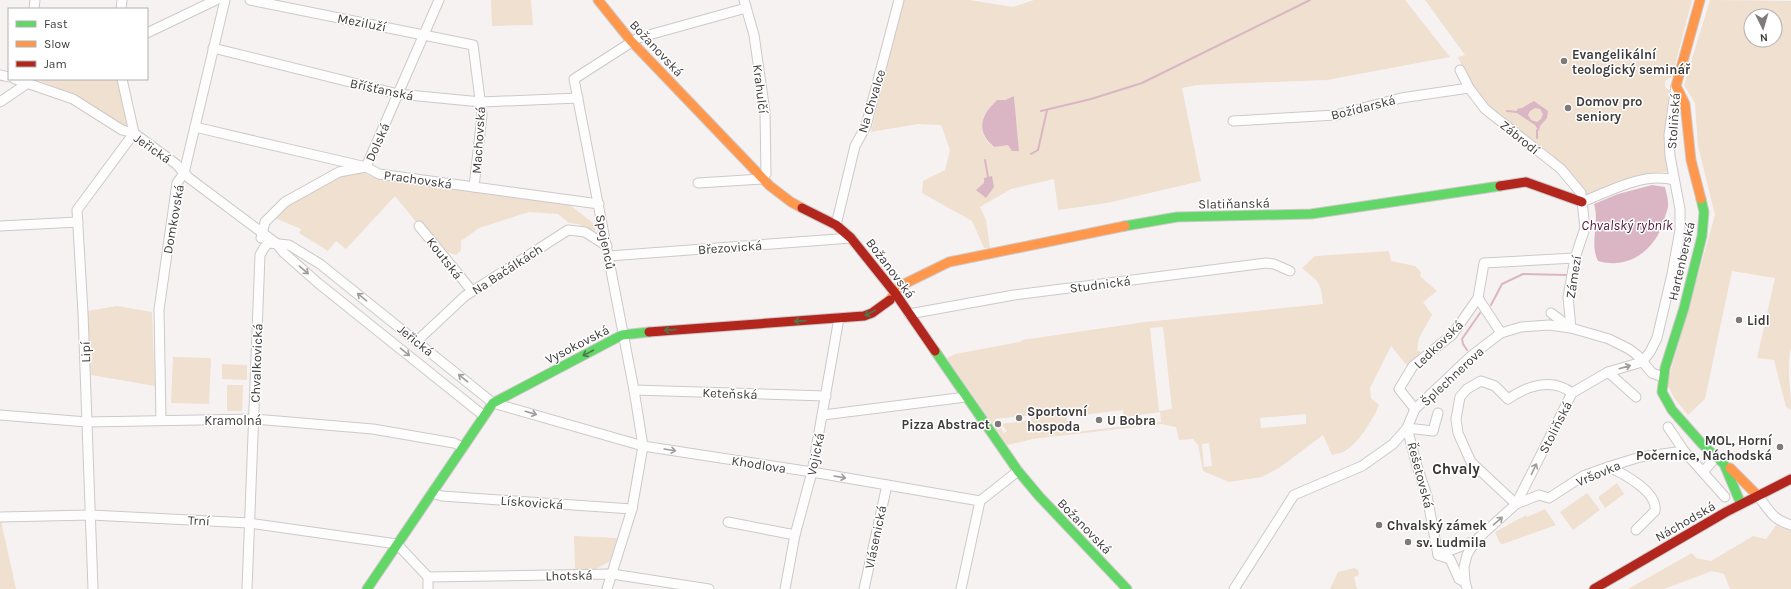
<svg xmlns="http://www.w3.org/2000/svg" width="1791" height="589" viewBox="0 0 1791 589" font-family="Karla,sans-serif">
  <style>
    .green { fill: #efe0d0; fill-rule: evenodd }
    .water { fill: #dab6c4; fill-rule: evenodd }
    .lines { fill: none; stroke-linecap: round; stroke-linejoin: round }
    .stream { stroke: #dab6c4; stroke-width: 2 }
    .street-casing { stroke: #cdc9c9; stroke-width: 11 }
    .fast-casing { stroke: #cdc9c9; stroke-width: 11 }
    .slow-casing { stroke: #cdc9c9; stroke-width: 11 }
    .jam-casing { stroke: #cdc9c9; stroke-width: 11 }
    .street { stroke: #fefdfd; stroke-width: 9 }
    .fast { stroke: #63d668; stroke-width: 9 }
    .slow { stroke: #ff974d; stroke-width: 9 }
    .jam { stroke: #b3261e; stroke-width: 9 }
    .oneway { stroke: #9e9c9c }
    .oneway2 { stroke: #4d784c }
    .poi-dot { fill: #7f7a7a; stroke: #fff; stroke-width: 1.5 }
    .labels { text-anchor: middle; stroke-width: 3; stroke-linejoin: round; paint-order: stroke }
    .street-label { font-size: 13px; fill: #3e3a3a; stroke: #fff }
    .poi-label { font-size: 13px; font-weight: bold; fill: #3e3a3a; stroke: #fff; text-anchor: start }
    .water-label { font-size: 14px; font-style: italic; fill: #521736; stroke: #fff }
    .quarter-label { font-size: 15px; font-weight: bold; fill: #393331; stroke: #fff }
  </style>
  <rect width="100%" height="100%" fill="#f7f2f2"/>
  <g class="green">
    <path d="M 491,0 L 531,0 L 533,25 L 492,26 Z"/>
    <path d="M 903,0 L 969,0 L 1013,7 L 1034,0 L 1405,0 L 1450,57 L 1327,80 L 1197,85 L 1182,88 L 1201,181 L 1107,203 L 1058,210 L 1054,179 L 1011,189 L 980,207 L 986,220 L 990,248 L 984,248 L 972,221 L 922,193 L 923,181 L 945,170 L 950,150 L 941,125 L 918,124 L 871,132 ZM 1014,96 L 1019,151 L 1008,144 L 993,147 C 975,132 982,114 997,100 L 1005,100 Z"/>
    <path d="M 1425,0 L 1692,0 L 1672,77 L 1665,81 L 1665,87 L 1670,91 L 1665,151 L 1668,172 C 1640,171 1611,188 1585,198 C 1582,176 1538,143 1520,130 C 1510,122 1495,117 1487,107 C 1473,92 1466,75 1458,57 L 1465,55 Z"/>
    <path d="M 1710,0 L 1791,1 L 1791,347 C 1786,368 1791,388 1791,410 L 1786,407 L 1774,360 L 1757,358 L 1775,278 L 1732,271 L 1705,399 L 1688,415 L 1674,398 L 1667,384 L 1715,215 L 1698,146 L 1695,103 L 1684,85 ZM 1751,16 L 1775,16 L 1775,40 L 1751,40 Z"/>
    <path d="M 36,79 L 119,79 L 129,125 L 126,127 L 77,97 Z"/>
    <path d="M 363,172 L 373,177 L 471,188 L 566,202 L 597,226 L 594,232 L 578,224 L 569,223 L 558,214 L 529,212 L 479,228 L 461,241 L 461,250 L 456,255 L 439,250 L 395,196 L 346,249 L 336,241 L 328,251 L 299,233 L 301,229 L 275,218 L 286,203 L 343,175 Z"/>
    <path d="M 1389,251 L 1391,261 L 1415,266 L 1421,272 L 1420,276 L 1437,291 L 1423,302 L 1432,315 L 1419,338 L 1417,350 L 1423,354 L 1409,368 L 1391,346 L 1370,388 L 1371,398 L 1379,405 C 1374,418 1357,446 1343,452 C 1341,453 1335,454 1332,455 L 1323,435 L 1279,468 L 1262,477 L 1229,482 L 1203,471 L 1198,445 L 1193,439 L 1179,440 L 1176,427 L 1161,424 L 1033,439 L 1007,445 L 947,358 L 955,354 L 1020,342 L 1022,340 L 1145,322 L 1323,304 C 1321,280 1318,282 1302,268 L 1315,256 ZM 1163,327 L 1172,409 L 1159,411 L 1150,328 ZM 1123,410 L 1124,417 L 1135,416 L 1136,425 L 1066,433 L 1064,424 L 1068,424 L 1067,417 ZM 1160,412 L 1161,422 L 1140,424 L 1139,415 ZM 1306,414 L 1306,424 L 1261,428 L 1260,418 ZM 1031,415 L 1031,420 L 1001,424 L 1007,431 L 1004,433 L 995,419 ZM 1209,443 L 1212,466 L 1204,467 L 1202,444 Z"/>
    <path d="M 117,306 L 152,312 L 155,386 L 91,375 L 87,311 Z"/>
    <path d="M 173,357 L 211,358 L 209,404 L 171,403 Z"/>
    <path d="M 222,364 L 247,365 L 247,380 L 222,379 Z"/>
    <path d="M 227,385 L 243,385 L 242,411 L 227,411 Z"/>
    <path d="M 1617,483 L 1624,494 L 1605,508 L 1598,497 Z"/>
    <path d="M 1587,493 L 1600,510 L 1573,530 L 1560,512 Z"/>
    <path d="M 1545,509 L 1556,525 L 1503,544 L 1500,543 L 1495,532 L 1497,531 L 1526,515 L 1527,517 Z"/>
    <path d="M 0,517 L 1,521 L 16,589 L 0,589 Z"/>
    <path d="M 1776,525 L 1791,531 L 1791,589 L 1730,589 L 1724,574 L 1712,571 L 1664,589 L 1628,589 L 1692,553 L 1696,558 L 1711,561 L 1753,536 L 1766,539 Z"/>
    <path d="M 574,536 L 617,538 L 610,561 L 596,569 L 575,569 Z"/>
    <path d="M 1355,568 L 1358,570 L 1359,575 L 1354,577 L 1357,589 L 1330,589 L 1338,572 Z"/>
  </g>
  <g class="water">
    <path d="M 1014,96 L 1019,151 L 1012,151 L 1008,145 L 994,147 C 975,131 981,115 997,100 L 1005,100 Z"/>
    <path d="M 1534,101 L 1548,111 L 1547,118 L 1540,126 L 1539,131 L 1535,125 L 1517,113 L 1517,109 L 1522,108 ZM 1535,108 L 1540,109 L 1543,114 L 1541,119 L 1537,122 L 1531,120 L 1528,115 L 1530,111 Z"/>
    <path d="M 992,176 L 994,187 L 986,198 L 976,190 L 984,183 L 984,178 Z"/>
    <path d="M 1652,185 L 1665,187 C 1666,192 1668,198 1668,203 C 1669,208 1665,215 1664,221 C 1655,250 1629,270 1598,261 C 1589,243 1600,223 1594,204 L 1618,194 Z"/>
  </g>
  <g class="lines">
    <g class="stream">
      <path d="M 1041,111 L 1091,99 L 1142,83 L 1310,0"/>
      <path d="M 1507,111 L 1517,112"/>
      <path d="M 1537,138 L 1537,130"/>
      <path d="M 1031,154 L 1038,150 L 1047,110"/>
      <path d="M 985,160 L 988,177"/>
      <path d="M 1491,305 L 1502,284 L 1523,274 L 1566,275"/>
      <path d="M 1467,350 L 1463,344 L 1462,339 L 1480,313"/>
    </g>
    <g class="street-casing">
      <g id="street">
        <path d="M 250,0 L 473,45 L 482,115 L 474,187"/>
        <path d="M 34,9 L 35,0"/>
        <path d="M 121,9 L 122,0"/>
        <path d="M 147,33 L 216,0"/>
        <path d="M 213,48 L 398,94 L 481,102 L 578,98"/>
        <path d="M 1460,70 L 1469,88 L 1485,109 L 1561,169 L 1581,193 L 1585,228 L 1575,258 L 1568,297 L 1571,328"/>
        <path d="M 0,75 L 9,77"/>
        <path d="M 15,79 L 73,99 L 122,130 L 134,133 L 176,164 L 189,178 L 276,243 L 284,253 L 318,283 L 484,416"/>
        <path d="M 0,102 L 28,83"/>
        <path d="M 1233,121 L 1336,115 L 1401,98 L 1469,88"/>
        <path d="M 195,127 L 366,167 L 379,174 L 599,204"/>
        <path d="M 698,183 L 762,179 L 766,174 L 765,112 L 754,35 L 744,0"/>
        <path d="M 1582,202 C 1610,191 1643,172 1674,180"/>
        <path d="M 836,225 L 855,146 L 866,126 L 899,0"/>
        <path d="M 0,226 L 78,222"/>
        <path d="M 419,226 L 472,291"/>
        <path d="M 261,238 L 265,222 L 285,202 L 339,172 L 366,167 L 439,0"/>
        <path d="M 609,256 L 851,238"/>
        <path d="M 1551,313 L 1570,327"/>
        <path d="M 909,314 L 1014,295 L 1266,263 L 1274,264 L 1290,271"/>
        <path d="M 1501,333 L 1478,298 L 1484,263 L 1575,258"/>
        <path d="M 417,341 L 465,296 L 568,230 L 585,232 L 607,246"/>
        <path d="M 1608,372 L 1636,397"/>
        <path d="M 634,390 L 826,396"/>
        <path d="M 1415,409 L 1399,389 L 1413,366 L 1452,335 L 1478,298"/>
        <path d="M 1438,413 L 1433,431 L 1407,428 L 1417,466 L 1427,496 L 1438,555 L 1475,541"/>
        <path d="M 0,415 L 87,422 L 254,419 L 373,429 L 454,443 L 463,447"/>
        <path d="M 823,415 L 966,397"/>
        <path d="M 161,420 L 159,310 L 177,183 L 184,173 L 225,0"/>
        <path d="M 1668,427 L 1684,451 L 1725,497"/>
        <path d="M 1608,467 C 1623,473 1658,492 1655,511 L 1636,530"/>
        <path d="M 1703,472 L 1716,457"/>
        <path d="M 432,493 L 442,496 L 632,509"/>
        <path d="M 1757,495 C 1770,510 1771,519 1791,525"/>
        <path d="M 980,501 L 1018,471"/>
        <path d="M 1516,504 L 1471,462 L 1458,433 L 1456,419 L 1460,397 L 1467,389 L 1481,381 L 1495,386 L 1508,399 C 1527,386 1552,377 1572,393"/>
        <path d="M 1516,504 L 1539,495 L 1549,498 L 1583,476 L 1608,467 L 1640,457 L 1684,451"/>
        <path d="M 0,517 L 91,515 L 249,523 L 397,544 L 428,577 L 428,589"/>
        <path d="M 728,522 L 795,535"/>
        <path d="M 1438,555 L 1450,559 L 1459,579 L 1465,582"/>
        <path d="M 428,577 L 612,574 L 709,589"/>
        <path d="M 93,589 L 83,313 L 77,210 L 134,133 L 122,79"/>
        <path d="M 247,589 L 260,255 L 264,248 L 268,243 L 289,245 L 320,264 L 493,403 L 643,446 L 812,472 L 980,501"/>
        <path d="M 607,589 L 632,509 L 643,446 L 634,390 L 574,79 L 638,38 L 746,8"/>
        <path d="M 785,589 L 795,535 L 812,472 L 839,318"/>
        <path d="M 864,589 L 887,485"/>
        <path d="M 961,589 L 980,501"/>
        <path d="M 1234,589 L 1294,495 L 1362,466 L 1393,444 L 1407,428 L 1415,409 L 1471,356 L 1501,333 L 1521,327 L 1549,325 L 1571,328 L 1609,339 L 1629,349 L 1637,355 L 1652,373 L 1663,377"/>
        <path d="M 1467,589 L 1465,582 L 1464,567 L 1467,555 L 1475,541 L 1516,504 L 1572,393 L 1608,372 L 1642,362 L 1650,352 L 1657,338 L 1672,274 L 1680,230 L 1680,209 L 1670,156 L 1669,135 L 1676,86"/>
      </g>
    </g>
    <g class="fast-casing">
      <g id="fast">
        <path d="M 1701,199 L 1704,212 L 1702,236 L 1684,308 L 1665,368 L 1662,392 L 1672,410 L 1703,445 L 1724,464 L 1741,504"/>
        <path d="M 1125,226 L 1177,217 L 1311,214 L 1500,186"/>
        <path d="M 935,351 L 1018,471 L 1039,496 L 1127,589"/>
        <path d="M 367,589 L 493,403 L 622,335 L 649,332"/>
      </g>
    </g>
    <g class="slow-casing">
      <g id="slow">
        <path d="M 598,0 L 631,41 L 770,186 L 791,202 L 802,208"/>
        <path d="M 1700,0 L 1676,86 L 1685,104 L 1691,160 L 1701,199"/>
        <path d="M 890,300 L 900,286 L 949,262 L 1125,226"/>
        <path d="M 1730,468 L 1757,495"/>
      </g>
    </g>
    <g class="jam-casing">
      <g id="jam">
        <path d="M 1500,186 L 1526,182 L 1582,202"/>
        <path d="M 802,208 L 836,225 L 851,238 L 895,293 L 935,351"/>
        <path d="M 649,332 L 864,316 L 872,313 L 890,300"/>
        <path d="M 1594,589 L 1726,512 L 1791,479"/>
      </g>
    </g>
    <use href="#street" class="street"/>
    <use href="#fast" class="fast"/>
    <use href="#slow" class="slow"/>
    <use href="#jam" class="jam"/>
  </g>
  <defs><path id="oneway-shaft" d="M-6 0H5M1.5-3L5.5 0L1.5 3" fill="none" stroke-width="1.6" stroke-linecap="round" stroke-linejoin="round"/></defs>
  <g class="oneway">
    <use href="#oneway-shaft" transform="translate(304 270) rotate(41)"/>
    <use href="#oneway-shaft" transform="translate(362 297) rotate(-141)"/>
    <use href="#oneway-shaft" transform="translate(405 352) rotate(39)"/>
    <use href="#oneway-shaft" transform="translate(1625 367) rotate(-16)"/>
    <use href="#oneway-shaft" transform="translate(463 378) rotate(-141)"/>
    <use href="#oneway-shaft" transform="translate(531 413) rotate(16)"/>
    <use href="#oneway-shaft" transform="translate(670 450) rotate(9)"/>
    <use href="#oneway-shaft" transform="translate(1534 469) rotate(-64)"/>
    <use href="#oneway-shaft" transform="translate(840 477) rotate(10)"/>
    <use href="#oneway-shaft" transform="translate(1498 521) rotate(-41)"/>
  </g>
  <g class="oneway2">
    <use href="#oneway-shaft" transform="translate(870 313) rotate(153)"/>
    <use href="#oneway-shaft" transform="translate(800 321) rotate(176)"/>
    <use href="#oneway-shaft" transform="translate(670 330) rotate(176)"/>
    <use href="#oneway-shaft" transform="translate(588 353) rotate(152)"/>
  </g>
  <g class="poi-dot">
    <circle cx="1564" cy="61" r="4"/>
    <circle cx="1568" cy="108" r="4"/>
    <circle cx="1739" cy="320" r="4"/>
    <circle cx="1019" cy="418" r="4"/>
    <circle cx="1099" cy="420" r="4"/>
    <circle cx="998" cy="424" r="4"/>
    <circle cx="1780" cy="447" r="4"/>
    <circle cx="1379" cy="525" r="4"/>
    <circle cx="1408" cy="542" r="4"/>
  </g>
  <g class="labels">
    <g class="street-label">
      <text transform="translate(362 22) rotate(11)" y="5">Meziluží</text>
      <text transform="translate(657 48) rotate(47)" y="5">Božanovská</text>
      <text transform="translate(382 89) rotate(12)" y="5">Bříšťanská</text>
      <text transform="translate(761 89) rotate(83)" y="5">Krahulčí</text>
      <text transform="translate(871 101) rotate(-73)" y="5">Na Chvalce</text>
      <text transform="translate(1363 107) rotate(-14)" y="5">Božídarská</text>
      <text transform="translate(1673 121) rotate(-86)" y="5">Stoliňská</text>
      <text transform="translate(1520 137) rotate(39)" y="5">Zábrodí</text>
      <text transform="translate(478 140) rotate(-86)" y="5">Machovská</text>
      <text transform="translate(377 142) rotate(-66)" y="5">Dolská</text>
      <text transform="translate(153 148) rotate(35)" y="5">Jeřická</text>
      <text transform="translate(418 179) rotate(8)" y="5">Prachovská</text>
      <text transform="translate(1234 203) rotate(-1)" y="5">Slatiňanská</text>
      <text transform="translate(173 219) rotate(-80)" y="5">Domkovská</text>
      <text transform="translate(606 242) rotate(79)" y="5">Spojenců</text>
      <text transform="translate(730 247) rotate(-4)" y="5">Březovická</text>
      <text transform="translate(445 258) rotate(52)" y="5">Koutská</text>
      <text transform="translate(1681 261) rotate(-77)" y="5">Hartenberská</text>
      <text transform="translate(891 268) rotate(53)" y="5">Božanovská</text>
      <text transform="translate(507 269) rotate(-33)" y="5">Na Bačálkách</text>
      <text transform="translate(1573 277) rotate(-81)" y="5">Zámezí</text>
      <text transform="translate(1100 284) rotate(-7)" y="5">Studnická</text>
      <text transform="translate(416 340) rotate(39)" y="5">Jeřická</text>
      <text transform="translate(577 344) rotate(-27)" y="5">Vysokovská</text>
      <text transform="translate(1438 344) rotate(-44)" y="5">Ledkovská</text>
      <text transform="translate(85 352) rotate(-92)" y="5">Lipí</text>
      <text transform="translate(256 363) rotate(-88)" y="5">Chvalkovická</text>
      <text transform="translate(1452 376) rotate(-43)" y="5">Šplechnerova</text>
      <text transform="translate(730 393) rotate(2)" y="5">Keteňská</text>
      <text x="233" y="425">Kramolná</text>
      <text transform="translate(1555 427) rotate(-63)" y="5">Stoliňská</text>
      <text transform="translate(815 454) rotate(-78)" y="5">Vojická</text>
      <text transform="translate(759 464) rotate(9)" y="5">Khodlova</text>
      <text transform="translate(1598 473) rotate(-23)" y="5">Vršovka</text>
      <text transform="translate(1421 475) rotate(75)" y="5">Řešetovská</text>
      <text transform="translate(532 502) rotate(4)" y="5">Lískovická</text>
      <text transform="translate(199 520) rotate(3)" y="5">Trní</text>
      <text transform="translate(1685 521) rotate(-30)" y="5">Náchodská</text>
      <text transform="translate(1085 526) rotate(46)" y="5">Božanovská</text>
      <text transform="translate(875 537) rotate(-78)" y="5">Vlásenická</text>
      <text transform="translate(569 575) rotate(-1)" y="5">Lhotská</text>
    </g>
    <g class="poi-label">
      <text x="1572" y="59">Evangelikální<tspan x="1572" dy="15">teologický seminář</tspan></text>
      <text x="1576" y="106">Domov pro<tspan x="1576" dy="15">seniory</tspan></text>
      <text x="1747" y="325">Lidl</text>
      <text x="1027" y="416">Sportovní<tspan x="1027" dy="15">hospoda</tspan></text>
      <text x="1107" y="425">U Bobra</text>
      <text x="990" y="429" text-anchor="end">Pizza Abstract</text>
      <text x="1772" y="445" text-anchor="end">MOL, Horní<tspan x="1772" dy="15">Počernice, Náchodská</tspan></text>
      <text x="1387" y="530">Chvalský zámek</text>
      <text x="1416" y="547">sv. Ludmila</text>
    </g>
    <g class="water-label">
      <text x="1627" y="230">Chvalský rybník</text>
    </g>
    <g class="quarter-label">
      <text x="1456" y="474">Chvaly</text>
    </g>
  </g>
  <rect x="8" y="8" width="140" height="72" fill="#ffffff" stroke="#b2b0b0"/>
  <rect x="16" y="21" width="20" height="6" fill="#63d668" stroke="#b2b0b0"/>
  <text x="44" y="28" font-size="12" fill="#3e3a3a">Fast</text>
  <rect x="16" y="41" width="20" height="6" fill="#ff974d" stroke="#b2b0b0"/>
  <text x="44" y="48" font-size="12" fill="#3e3a3a">Slow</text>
  <rect x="16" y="61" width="20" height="6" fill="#b3261e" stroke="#b2b0b0"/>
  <text x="44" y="68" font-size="12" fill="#3e3a3a">Jam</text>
  <g transform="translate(1763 28) rotate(175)"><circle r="19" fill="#ffffff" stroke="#b2b0b0"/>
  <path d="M0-3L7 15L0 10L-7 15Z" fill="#7f7a7a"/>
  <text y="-6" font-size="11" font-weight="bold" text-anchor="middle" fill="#3e3a3a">N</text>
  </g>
</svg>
